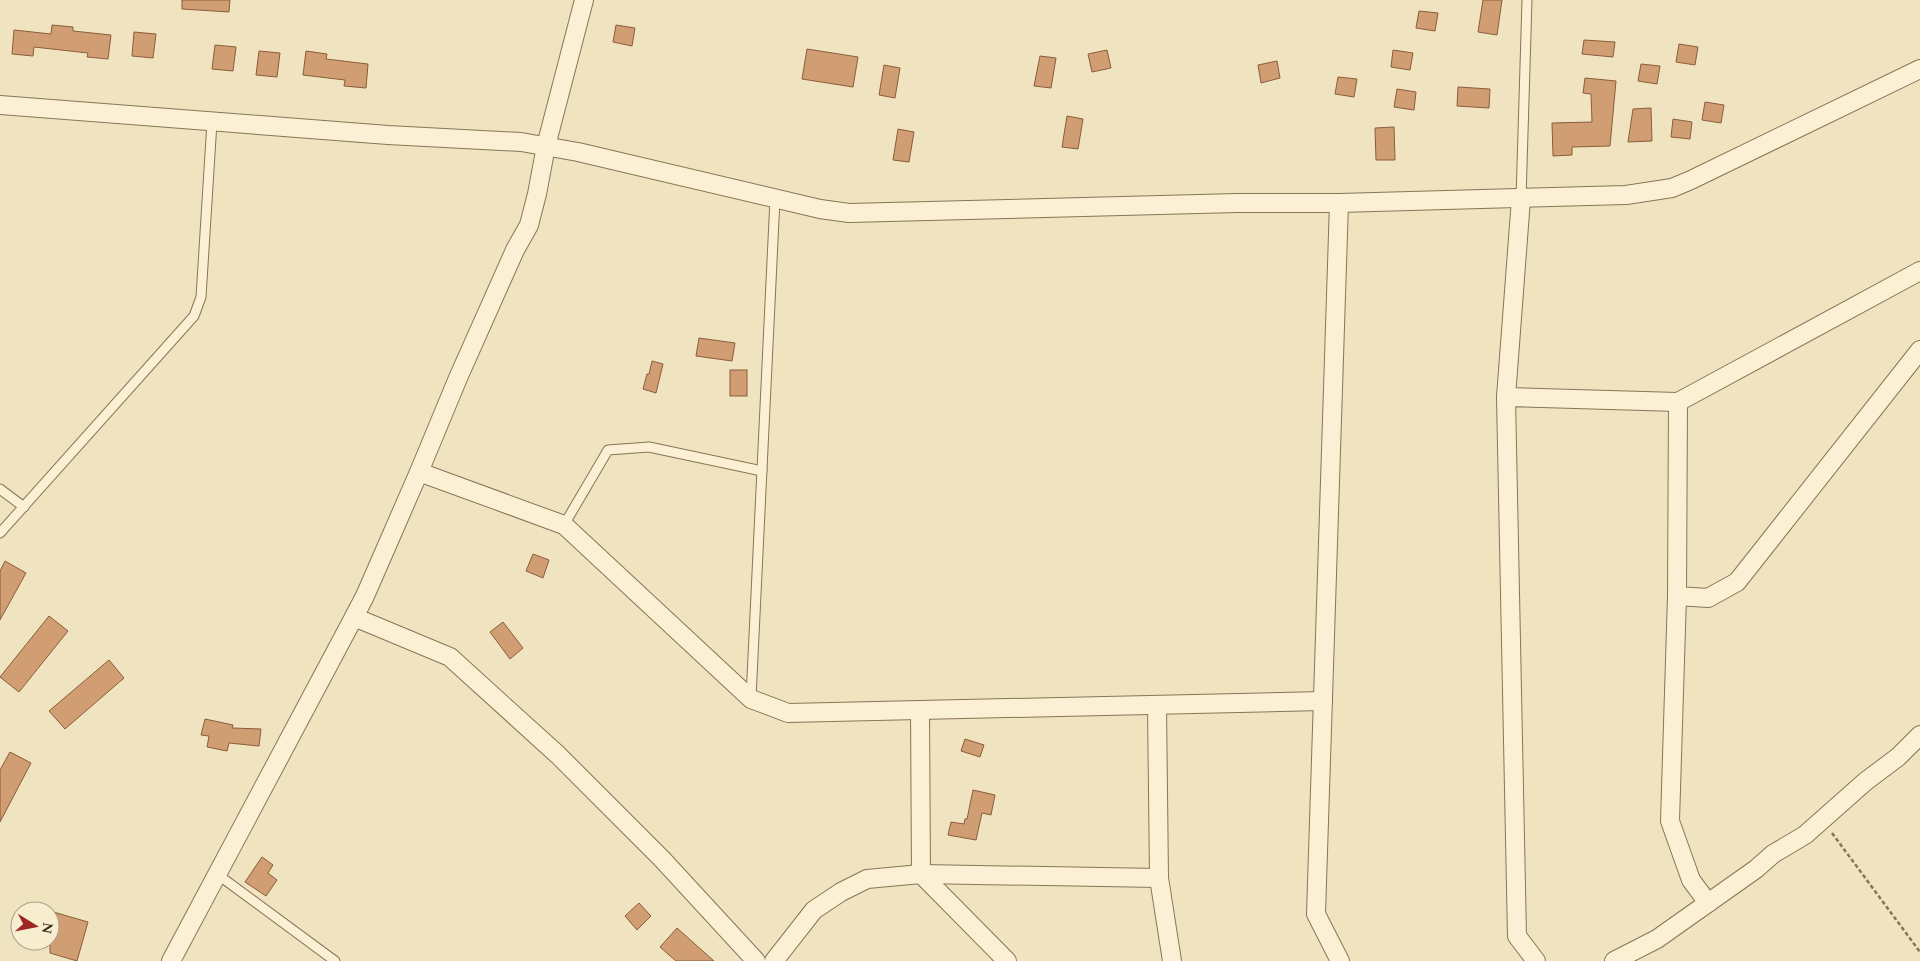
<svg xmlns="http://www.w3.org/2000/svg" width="1920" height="961" viewBox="0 0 1920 961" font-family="Spectral,serif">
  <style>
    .building { fill: #d19d73; stroke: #8a5d3b }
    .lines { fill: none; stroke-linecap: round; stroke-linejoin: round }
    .lane-casing { stroke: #8a7456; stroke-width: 11 }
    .street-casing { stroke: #8a7456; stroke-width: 20 }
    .path { stroke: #8a7456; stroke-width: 2.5; stroke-dasharray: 4 2.5; stroke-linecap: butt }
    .lane { stroke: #fbf0d3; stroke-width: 9 }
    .street { stroke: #fbf0d3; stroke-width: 18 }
  </style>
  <rect width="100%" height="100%" fill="#f0e3bf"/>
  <g class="building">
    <path d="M 182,0 L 230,0 L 229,12 L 182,9 Z"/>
    <path d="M 1483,0 L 1502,0 L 1497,35 L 1478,32 Z"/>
    <path d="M 1419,11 L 1438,13 L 1435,31 L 1416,28 Z"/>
    <path d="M 52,25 L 73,27 L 73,31 L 111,35 L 108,59 L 87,57 L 88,53 L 34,47 L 33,56 L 12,54 L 14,30 L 51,34 Z"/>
    <path d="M 616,25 L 635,28 L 632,46 L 613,42 Z"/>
    <path d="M 134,32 L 156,34 L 153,58 L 132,56 Z"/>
    <path d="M 1584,40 L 1615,42 L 1613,57 L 1582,54 Z"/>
    <path d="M 1679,44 L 1698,47 L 1695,65 L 1676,62 Z"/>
    <path d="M 215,45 L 236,47 L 233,71 L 212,69 Z"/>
    <path d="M 807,49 L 858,57 L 853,87 L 802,79 Z"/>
    <path d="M 1107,50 L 1111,68 L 1092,72 L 1088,54 Z"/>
    <path d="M 1393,50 L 1413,53 L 1410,70 L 1391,67 Z"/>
    <path d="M 259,51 L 280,53 L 277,77 L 256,75 Z"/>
    <path d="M 306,51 L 327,54 L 326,59 L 368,64 L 366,88 L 344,86 L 345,80 L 303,75 Z"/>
    <path d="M 1040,56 L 1056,58 L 1051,88 L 1034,86 Z"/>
    <path d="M 1277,61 L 1280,78 L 1261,83 L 1258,65 Z"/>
    <path d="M 1641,64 L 1660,66 L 1657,84 L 1638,81 Z"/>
    <path d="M 884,65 L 900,68 L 895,98 L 879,95 Z"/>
    <path d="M 1338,77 L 1357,79 L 1354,97 L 1335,94 Z"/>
    <path d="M 1585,78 L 1616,81 L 1610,146 L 1572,147 L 1572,155 L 1553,156 L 1552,123 L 1592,122 L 1591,94 L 1583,93 Z"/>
    <path d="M 1458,87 L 1490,89 L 1489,108 L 1457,106 Z"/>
    <path d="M 1397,89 L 1416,92 L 1414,110 L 1394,107 Z"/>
    <path d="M 1705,102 L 1724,105 L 1721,123 L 1702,120 Z"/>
    <path d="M 1651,108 L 1652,141 L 1628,142 L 1633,109 Z"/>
    <path d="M 1067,116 L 1083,119 L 1078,149 L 1062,147 Z"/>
    <path d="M 1673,119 L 1692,122 L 1690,139 L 1671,137 Z"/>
    <path d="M 1394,127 L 1395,160 L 1376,160 L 1375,128 Z"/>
    <path d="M 898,129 L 914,132 L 909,162 L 893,160 Z"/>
    <path d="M 699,338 L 735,343 L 732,361 L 696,356 Z"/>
    <path d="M 652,361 L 663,364 L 656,393 L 643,389 L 647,374 L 649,374 Z"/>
    <rect x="730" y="370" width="17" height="26"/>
    <path d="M 533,554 L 549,560 L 543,578 L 526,571 Z"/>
    <path d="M 5,561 L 26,573 L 0,620 L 0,571 Z"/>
    <path d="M 49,616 L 68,631 L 19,692 L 0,677 Z"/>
    <path d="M 503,622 L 523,648 L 510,659 L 490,632 Z"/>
    <path d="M 109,660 L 124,678 L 65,729 L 49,711 Z"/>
    <path d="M 205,719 L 233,725 L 232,728 L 261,729 L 259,746 L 229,743 L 227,751 L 207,747 L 209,736 L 201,735 Z"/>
    <path d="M 965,739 L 984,745 L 980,757 L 961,751 Z"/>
    <path d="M 10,752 L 31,763 L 0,822 L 0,770 Z"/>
    <path d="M 973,790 L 995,795 L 991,815 L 982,813 L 976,840 L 948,835 L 951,822 L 964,824 L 965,819 L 967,819 Z"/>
    <path d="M 262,857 L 273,865 L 268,873 L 277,880 L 266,896 L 245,882 Z"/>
    <path d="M 639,903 L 651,916 L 637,930 L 625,916 Z"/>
    <path d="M 50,911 L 88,922 L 77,961 L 50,953 Z"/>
    <path d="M 677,928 L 714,961 L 676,961 L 660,947 Z"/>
  </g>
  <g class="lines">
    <g class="lane-casing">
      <g id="lane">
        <path d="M 1521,199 L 1527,0"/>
        <path d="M 0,489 L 24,507"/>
        <path d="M 564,525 L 608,450 L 649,447 L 762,471"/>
        <path d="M 0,533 L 194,316 L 201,297 L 212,122"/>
        <path d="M 751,698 L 775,199"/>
        <path d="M 217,874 L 335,961"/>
      </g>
    </g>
    <g class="street-casing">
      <g id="street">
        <path d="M 584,0 L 546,146 L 537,194 L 529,225 L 515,250 L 458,378 L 419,472 L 365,596 L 354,617 L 450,657 L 558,755 L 662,859 L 756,961"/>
        <path d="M 0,105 L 388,135 L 521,142 L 578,152 L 820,209 L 849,213 L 1237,203 L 1339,203 L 1626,195 L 1672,188 L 1691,180 L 1920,69"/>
        <path d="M 1339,203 L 1316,914 L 1340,961"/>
        <path d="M 1920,271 L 1678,402 L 1677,596 L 1708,598 L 1737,582 L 1920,350"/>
        <path d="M 1506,397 L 1521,199"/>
        <path d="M 419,472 L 564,525 L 751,699 L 788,713 L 1323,701"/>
        <path d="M 1677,596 L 1670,821 L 1691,880 L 1708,903"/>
        <path d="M 1157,705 L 1159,878 L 1172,961"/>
        <path d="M 920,710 L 921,874 L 1007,961"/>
        <path d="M 171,961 L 354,617"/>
        <path d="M 774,961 L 814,910 L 841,892 L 867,879 L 921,874 L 1159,878"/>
        <path d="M 1536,961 L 1517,936 L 1506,397 L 1678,402"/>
        <path d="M 1614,961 L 1657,939 L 1756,869 L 1773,854 L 1805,835 L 1866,781 L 1898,757 L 1920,735"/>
      </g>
    </g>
    <path class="path" d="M 1832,833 L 1920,952"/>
    <use href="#lane" class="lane"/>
    <use href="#street" class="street"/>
  </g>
  <g transform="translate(35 926) rotate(100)"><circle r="24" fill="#f7edcf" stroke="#ab9f87"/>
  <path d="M0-4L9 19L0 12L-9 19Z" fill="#9c2723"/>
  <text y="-8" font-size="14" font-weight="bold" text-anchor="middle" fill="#382b1c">N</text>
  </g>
</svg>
